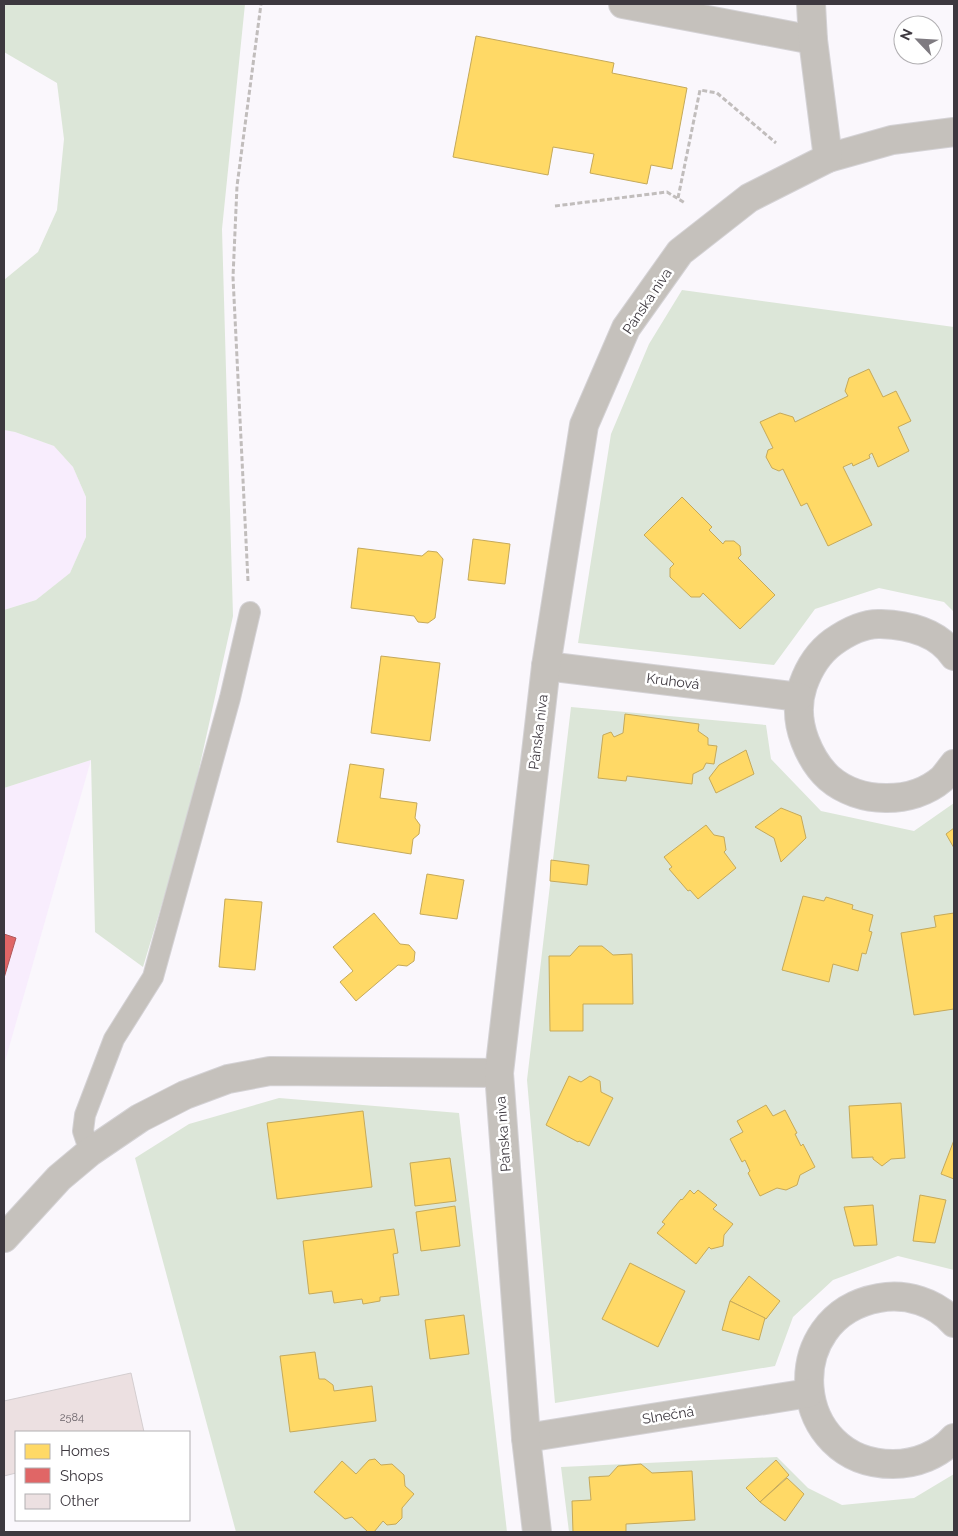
<svg xmlns="http://www.w3.org/2000/svg" width="958" height="1536" viewBox="0 0 958 1536" font-family="Raleway,sans-serif">
  <style>
    .built { fill: #f8edfd }
    .green { fill: #dce6d8 }
    .homes { fill: #ffd966; stroke: #c5a95a }
    .shops { fill: #e06666; stroke: #af585a }
    .building { fill: #ece0e1; stroke: #d4ced0 }
    .lines { fill: none; stroke-linecap: round; stroke-linejoin: round }
    .lane-casing { stroke: #d4d2d5; stroke-width: 22 }
    .street-casing { stroke: #d4d2d5; stroke-width: 30 }
    .path { stroke: #c1bdbc; stroke-width: 3; stroke-dasharray: 5 2.5; stroke-linecap: butt }
    .lane { stroke: #c5c1bc; stroke-width: 20 }
    .street { stroke: #c5c1bc; stroke-width: 28 }
    .labels { text-anchor: middle; stroke-width: 5; stroke-linejoin: round; paint-order: stroke }
    .number-label { font-size: 11px; fill: #696268 }
    .street-label { font-size: 14px; fill: #3d383f; stroke: #fff }
  </style>
  <rect width="100%" height="100%" fill="#faf7fc"/>
  <g class="built">
    <path d="M 4,430 L 15,432 L 54,446 L 73,467 L 86,497 L 86,537 L 70,573 L 36,600 L 4,610 Z"/>
    <path d="M 91,760 L 4,1065 L 4,788 Z"/>
  </g>
  <g class="green">
    <path d="M 4,4 L 245,4 L 222,229 L 233,616 L 189,814 L 143,967 L 95,932 L 91,760 L 4,788 L 4,610 L 36,600 L 70,573 L 86,537 L 86,497 L 73,467 L 54,446 L 15,432 L 4,430 L 4,280 L 38,252 L 57,210 L 64,139 L 57,83 L 4,52 Z"/>
    <path d="M 682,290 L 954,327 L 954,612 L 944,602 L 879,588 L 815,609 L 774,665 L 578,643 L 611,434 L 649,344 Z"/>
    <path d="M 571,707 L 766,725 L 771,759 L 821,811 L 914,831 L 954,803 L 954,1270 L 898,1256 L 833,1280 L 793,1317 L 775,1366 L 555,1403 L 527,1080 Z"/>
    <path d="M 279,1098 L 459,1113 L 507,1532 L 236,1532 L 135,1158 L 189,1124 Z"/>
    <path d="M 777,1457 L 808,1488 L 842,1505 L 914,1498 L 954,1474 L 954,1532 L 569,1532 L 561,1467 Z"/>
  </g>
  <g class="homes">
    <path d="M 476,36 L 614,63 L 612,73 L 687,88 L 672,169 L 651,165 L 647,184 L 590,173 L 594,154 L 553,147 L 548,175 L 453,157 Z"/>
    <path d="M 869,369 L 883,397 L 896,391 L 911,421 L 898,427 L 909,451 L 878,467 L 872,453 L 869,455 L 870,458 L 853,466 L 852,463 L 843,467 L 872,525 L 828,546 L 807,503 L 801,506 L 783,469 L 779,471 L 772,468 L 766,457 L 768,450 L 773,448 L 760,422 L 780,413 L 793,417 L 795,422 L 848,396 L 845,391 L 849,378 Z"/>
    <path d="M 682,497 L 712,527 L 709,530 L 723,544 L 725,541 L 734,541 L 740,546 L 741,555 L 738,558 L 775,595 L 740,629 L 703,593 L 700,597 L 691,597 L 670,577 L 670,568 L 674,564 L 644,535 Z"/>
    <path d="M 473,539 L 510,544 L 505,584 L 468,580 Z"/>
    <path d="M 358,548 L 422,556 L 428,551 L 437,552 L 443,559 L 435,618 L 428,623 L 418,622 L 414,616 L 351,608 Z"/>
    <path d="M 381,656 L 440,663 L 430,741 L 371,733 Z"/>
    <path d="M 625,714 L 699,724 L 698,731 L 708,738 L 708,745 L 717,746 L 714,764 L 706,763 L 703,769 L 693,774 L 692,784 L 627,776 L 626,781 L 598,778 L 603,735 L 611,732 L 614,737 L 623,733 Z"/>
    <path d="M 746,750 L 754,774 L 716,793 L 709,778 L 719,765 Z"/>
    <path d="M 350,764 L 384,769 L 380,798 L 417,803 L 415,818 L 420,825 L 419,834 L 413,839 L 411,854 L 337,842 Z"/>
    <path d="M 781,808 L 801,816 L 806,838 L 781,862 L 774,838 L 755,827 Z"/>
    <path d="M 706,825 L 714,835 L 724,837 L 726,850 L 724,852 L 736,868 L 698,899 L 690,890 L 688,891 L 669,869 L 672,867 L 664,857 Z"/>
    <path d="M 954,828 L 954,848 L 946,834 Z"/>
    <path d="M 551,860 L 589,865 L 587,885 L 550,881 Z"/>
    <path d="M 427,874 L 464,880 L 457,919 L 420,914 Z"/>
    <path d="M 803,896 L 824,901 L 826,897 L 853,905 L 852,909 L 873,915 L 869,931 L 872,932 L 866,954 L 862,953 L 858,971 L 833,964 L 829,982 L 782,970 Z"/>
    <path d="M 225,899 L 262,902 L 255,970 L 219,967 Z"/>
    <path d="M 374,913 L 400,944 L 409,945 L 415,952 L 414,961 L 407,966 L 398,965 L 356,1001 L 340,982 L 353,971 L 333,947 Z"/>
    <path d="M 954,913 L 954,1009 L 914,1015 L 901,933 L 936,927 L 934,916 Z"/>
    <path d="M 579,946 L 602,946 L 613,955 L 632,954 L 633,1004 L 583,1004 L 583,1031 L 550,1031 L 549,956 L 570,956 Z"/>
    <path d="M 569,1076 L 581,1082 L 590,1076 L 600,1081 L 601,1092 L 613,1098 L 589,1146 L 579,1141 L 578,1142 L 546,1125 Z"/>
    <path d="M 901,1103 L 905,1158 L 891,1159 L 882,1166 L 873,1159 L 873,1157 L 852,1158 L 849,1106 Z"/>
    <path d="M 766,1105 L 773,1116 L 785,1110 L 797,1133 L 795,1134 L 801,1146 L 803,1144 L 815,1167 L 800,1175 L 797,1185 L 786,1190 L 777,1188 L 760,1196 L 748,1173 L 750,1171 L 745,1160 L 742,1162 L 730,1139 L 743,1132 L 737,1121 Z"/>
    <path d="M 363,1111 L 372,1187 L 277,1199 L 267,1123 Z"/>
    <path d="M 954,1140 L 954,1179 L 941,1174 Z"/>
    <path d="M 450,1158 L 456,1201 L 415,1206 L 410,1163 Z"/>
    <path d="M 690,1190 L 694,1194 L 698,1190 L 717,1205 L 713,1209 L 733,1224 L 724,1235 L 723,1246 L 711,1249 L 709,1247 L 696,1264 L 657,1233 L 665,1224 L 662,1222 L 681,1199 L 682,1200 Z"/>
    <path d="M 920,1195 L 946,1200 L 935,1243 L 913,1241 Z"/>
    <path d="M 873,1205 L 877,1245 L 854,1246 L 844,1207 Z"/>
    <path d="M 455,1206 L 460,1246 L 421,1251 L 416,1212 Z"/>
    <path d="M 394,1229 L 398,1253 L 393,1254 L 399,1295 L 380,1297 L 380,1301 L 363,1304 L 362,1299 L 334,1303 L 332,1291 L 309,1294 L 303,1241 Z"/>
    <path d="M 630,1263 L 685,1291 L 658,1347 L 602,1319 Z"/>
    <path d="M 749,1276 L 780,1301 L 766,1319 L 730,1301 Z"/>
    <path d="M 730,1301 L 765,1318 L 759,1340 L 722,1330 Z"/>
    <path d="M 464,1315 L 469,1354 L 430,1359 L 425,1320 Z"/>
    <path d="M 315,1352 L 319,1379 L 325,1379 L 333,1385 L 334,1391 L 372,1386 L 376,1421 L 290,1432 L 280,1356 Z"/>
    <path d="M 375,1459 L 381,1465 L 392,1464 L 404,1475 L 405,1486 L 414,1494 L 402,1508 L 402,1518 L 396,1524 L 387,1525 L 383,1521 L 374,1532 L 368,1532 L 352,1517 L 345,1519 L 314,1492 L 342,1461 L 356,1474 L 369,1460 Z"/>
    <path d="M 776,1460 L 789,1475 L 760,1502 L 746,1488 Z"/>
    <path d="M 641,1464 L 652,1473 L 692,1471 L 695,1520 L 626,1524 L 626,1532 L 573,1532 L 572,1501 L 591,1500 L 589,1477 L 609,1476 L 618,1466 Z"/>
    <path d="M 787,1478 L 804,1494 L 785,1521 L 760,1502 Z"/>
  </g>
  <path class="shops" d="M 4,934 L 16,938 L 4,978 Z"/>
  <path class="building" d="M 131,1373 L 144,1432 L 16,1432 L 16,1473 L 4,1476 L 4,1401 Z"/>
  <g class="lines">
    <g class="lane-casing">
      <path id="lane" d="M 90,1152 L 83,1131 L 85,1115 L 114,1039 L 153,977 L 230,698 L 250,612"/>
    </g>
    <g class="street-casing">
      <g id="street">
        <path d="M 623,4 L 813,40"/>
        <path d="M 828,158 L 892,140 L 954,132"/>
        <path d="M 954,656 C 938,632 908,625 881,624 C 863,623 847,632 833,642 C 818,653 809,668 803,685 C 797,703 798,723 805,741 C 810,754 818,768 829,778 C 859,804 912,805 942,779 C 946,775 950,769 954,764"/>
        <path d="M 546,666 L 799,697"/>
        <path d="M 4,1238 L 59,1178 L 90,1152 L 140,1118 L 185,1095 L 228,1079 L 270,1071 L 499,1073"/>
        <path d="M 954,1323 C 936,1302 906,1293 879,1298 C 778,1316 790,1464 893,1464 C 916,1464 939,1455 954,1438"/>
        <path d="M 526,1438 L 809,1393"/>
        <path d="M 537,1532 L 526,1438 L 499,1073 L 546,666 L 584,425 L 626,328 L 680,252 L 749,198 L 828,158 L 813,40 L 811,4"/>
      </g>
    </g>
    <g class="path">
      <path d="M 678,198 L 700,90 L 717,93 L 776,143"/>
      <path d="M 555,206 L 667,192 L 685,203"/>
      <path d="M 248,581 L 233,277 L 237,186 L 261,4"/>
    </g>
    <use href="#lane" class="lane"/>
    <use href="#street" class="street"/>
  </g>
  <g class="labels">
    <g class="number-label">
      <text x="72" y="1421">2584</text>
    </g>
    <g class="street-label">
      <text transform="translate(647 301) rotate(-56)" y="5">Pánska niva</text>
      <text transform="translate(673 681) rotate(7)" y="5">Kruhová</text>
      <text transform="translate(538 732) rotate(-83)" y="5">Pánska niva</text>
      <text transform="translate(503 1134) rotate(-94)" y="5">Pánska niva</text>
      <text transform="translate(668 1415) rotate(-9)" y="5">Slnečná</text>
    </g>
  </g>
  <rect width="958" height="1536" fill="none" stroke="#3d383f" stroke-width="10"/>
  <rect x="15" y="1431" width="175" height="90" fill="#ffffff" stroke="#b1afb2"/>
  <rect x="25" y="1444" width="25" height="15" fill="#ffd966" stroke="#b1afb2"/>
  <text x="60" y="1456" font-size="15" fill="#3d383f">Homes</text>
  <rect x="25" y="1468" width="25" height="15" fill="#e06666" stroke="#b1afb2"/>
  <text x="60" y="1481" font-size="15" fill="#3d383f">Shops</text>
  <rect x="25" y="1494" width="25" height="15" fill="#ece0e1" stroke="#b1afb2"/>
  <text x="60" y="1506" font-size="15" fill="#3d383f">Other</text>
  <g transform="translate(918 40) rotate(295)"><circle r="24" fill="#ffffff" stroke="#b1afb2"/>
  <path d="M0-4L9 19L0 12L-9 19Z" fill="#7f7b81"/>
  <text y="-8" font-size="14" font-weight="bold" text-anchor="middle" fill="#3d383f">N</text>
  </g>
</svg>
